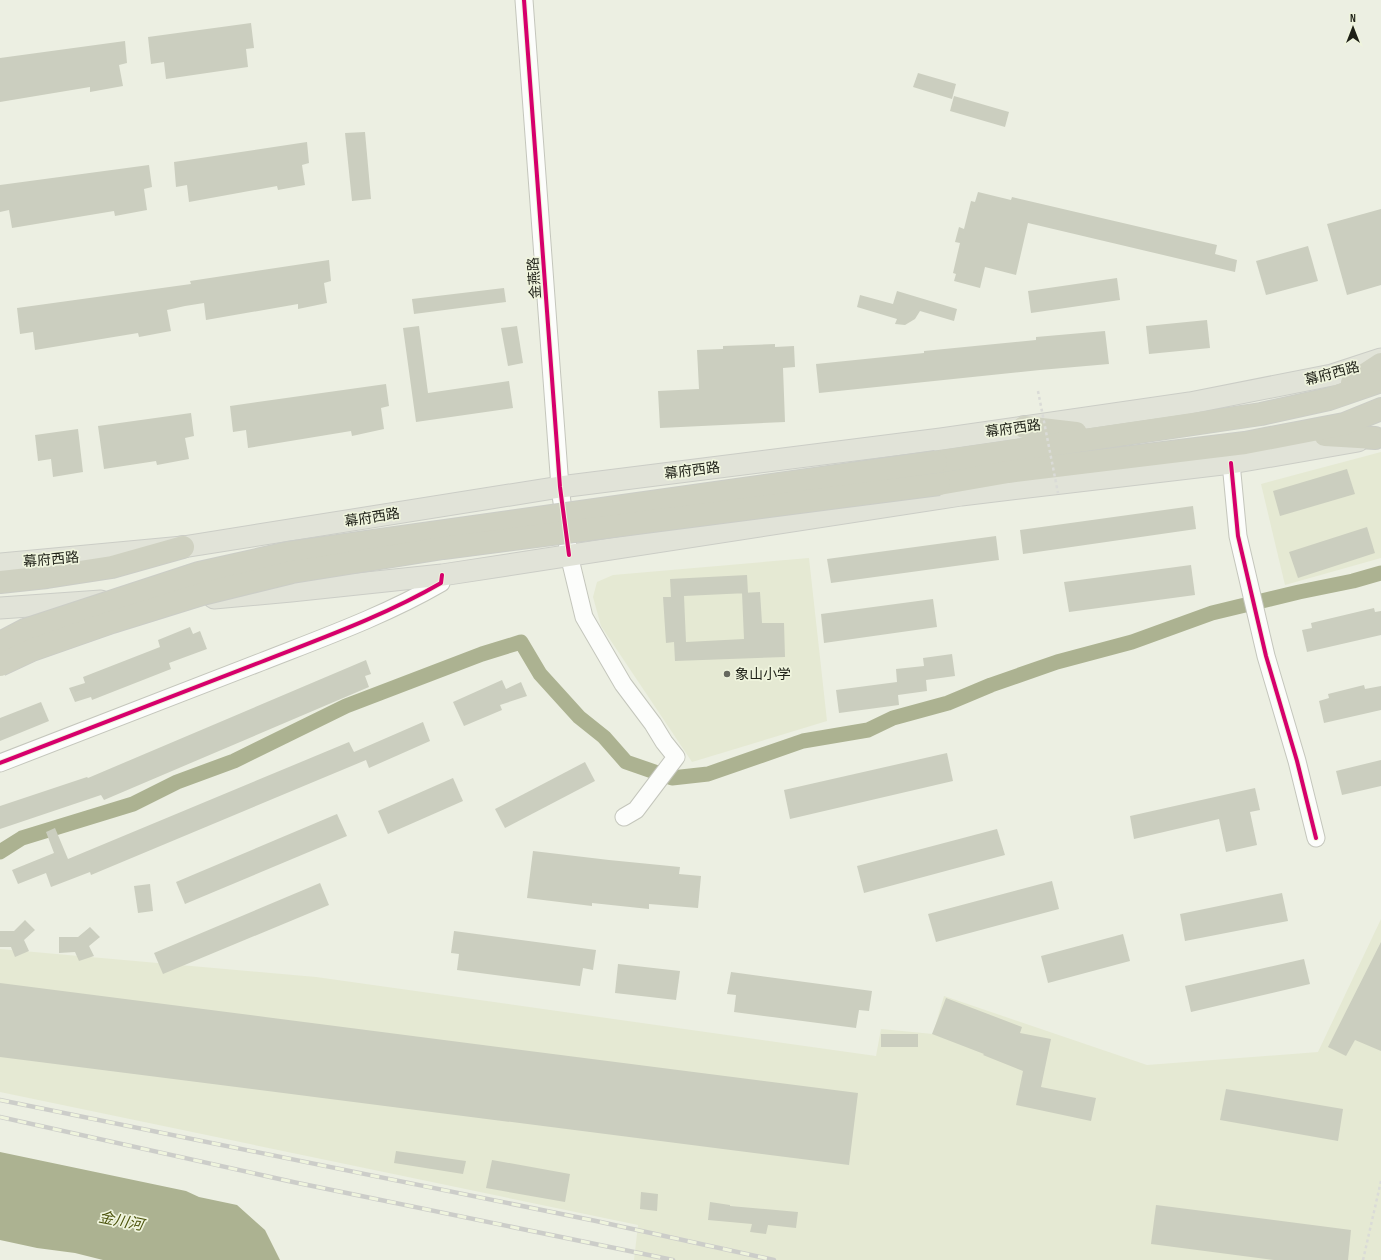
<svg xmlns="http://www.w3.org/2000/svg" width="1381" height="1260" viewBox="0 0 1381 1260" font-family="'Sofia Sans Condensed','Noto Sans SC',sans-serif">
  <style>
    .built { fill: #e5e9d3 }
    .water { fill: #acb291 }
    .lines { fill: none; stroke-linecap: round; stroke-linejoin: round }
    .canal { stroke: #acb291; stroke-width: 15 }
    .building { fill: #cbcebf }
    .minor-casing { stroke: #c4c6bc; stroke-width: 19 }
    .major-casing { stroke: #cbcdc6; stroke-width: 23 }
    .highway-casing { stroke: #cbcdc6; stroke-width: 24 }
    .path { stroke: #dadbd7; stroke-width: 2.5; stroke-dasharray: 3 3; stroke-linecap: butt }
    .minor { stroke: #fcfdfb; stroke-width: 17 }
    .major { stroke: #e1e3d8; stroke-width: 21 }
    .highway { stroke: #cfd1c1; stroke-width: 22 }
    .rail-casing { stroke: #cccdc9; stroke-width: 4.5 }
    .rail { stroke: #eff4dd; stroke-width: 3; stroke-dasharray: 9; stroke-linecap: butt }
    .highway-bridge-casing { stroke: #cbcdc6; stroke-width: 24; stroke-linecap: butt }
    .path-bridge { stroke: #dadbd7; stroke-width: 2.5; stroke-dasharray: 3 3; stroke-linecap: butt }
    .highway-bridge { stroke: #cfd1c1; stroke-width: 22 }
    .cycleway-casing { stroke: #eff4dd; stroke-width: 6 }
    .cycleway { stroke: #d6006c; stroke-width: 4 }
    .poi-dot { fill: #66685e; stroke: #eff4dd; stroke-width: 1.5 }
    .labels { text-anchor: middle; stroke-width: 3.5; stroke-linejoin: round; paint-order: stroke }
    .street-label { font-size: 14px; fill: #1e2017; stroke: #eff4dd }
    .poi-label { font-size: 14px; fill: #1e2017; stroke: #eff4dd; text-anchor: start }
    .water-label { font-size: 15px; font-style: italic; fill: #4c540d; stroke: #eff4dd }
  </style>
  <rect width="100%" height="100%" fill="#ecefe2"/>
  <g class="built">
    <path d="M 1381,452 L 1381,558 L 1285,585 L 1261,484 Z"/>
    <path d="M 809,558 L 827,721 L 692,762 L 601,626 L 593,597 L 597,582 L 613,575 Z"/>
    <path d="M 1381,919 L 1381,1260 L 634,1260 L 638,1225 L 0,1092 L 0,949 L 316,977 L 876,1056 L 881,1029 L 933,1034 L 944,996 L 1147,1065 L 1318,1052 Z"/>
  </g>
  <path class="water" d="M 0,1152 L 186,1191 L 199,1197 L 237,1205 L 265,1230 L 280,1260 L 103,1260 L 75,1253 L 37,1248 L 0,1240 Z"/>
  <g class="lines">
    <path class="canal" d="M 0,852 L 22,838 L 133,804 L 177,782 L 234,761 L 346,706 L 482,654 L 521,642 L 540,674 L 579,717 L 604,737 L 626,762 L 672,778 L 708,774 L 803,741 L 868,730 L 893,718 L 948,703 L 991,685 L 1057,662 L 1132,642 L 1212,613 L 1299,592 L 1353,581 L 1381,573"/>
  </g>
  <g class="building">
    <path d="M 251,23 L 254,48 L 246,49 L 248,67 L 166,79 L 164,62 L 151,64 L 148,37 Z"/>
    <path d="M 125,41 L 127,63 L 119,65 L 123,86 L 90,92 L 90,87 L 0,102 L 0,58 Z"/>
    <path d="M 918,73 L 956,84 L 952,99 L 913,87 Z"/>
    <path d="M 954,96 L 1009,112 L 1005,127 L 950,111 Z"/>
    <path d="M 365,132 L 371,199 L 352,201 L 345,133 Z"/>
    <path d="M 307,142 L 309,163 L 302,165 L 305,185 L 278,190 L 277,186 L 189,202 L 187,185 L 176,187 L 174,162 Z"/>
    <path d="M 149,165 L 152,187 L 144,189 L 147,210 L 115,216 L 114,211 L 12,228 L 9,210 L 0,212 L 0,185 Z"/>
    <path d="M 978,192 L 1011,200 L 1012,197 L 1217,245 L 1215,254 L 1237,260 L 1235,272 L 1028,223 L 1016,275 L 985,267 L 980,288 L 954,281 L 956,274 L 953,273 L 960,243 L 955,242 L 959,227 L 964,229 L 971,201 L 975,202 Z"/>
    <path d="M 1381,209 L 1381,285 L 1347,295 L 1327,224 Z"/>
    <path d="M 1308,246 L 1318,281 L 1266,295 L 1256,261 Z"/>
    <path d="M 329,260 L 331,281 L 324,283 L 327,303 L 298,309 L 298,304 L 206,320 L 204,303 L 185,306 L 167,310 L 171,331 L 139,337 L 138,333 L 35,350 L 33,332 L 20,334 L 17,308 L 191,284 L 190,281 Z"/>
    <path d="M 1117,278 L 1120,300 L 1031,313 L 1028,291 Z"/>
    <path d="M 504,288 L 506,302 L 414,314 L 412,299 Z"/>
    <path d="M 897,291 L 957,309 L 954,321 L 920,311 L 915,319 L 905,325 L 895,324 L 897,319 L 857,307 L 860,295 L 893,304 Z"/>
    <path d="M 1207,320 L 1210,348 L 1149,354 L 1146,326 Z"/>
    <path d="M 419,326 L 428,393 L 509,381 L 513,408 L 416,422 L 403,328 Z"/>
    <path d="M 517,326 L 523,363 L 508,366 L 501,328 Z"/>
    <path d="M 1105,331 L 1109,364 L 1040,370 L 819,393 L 816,364 L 924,353 L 924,351 L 1036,340 L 1036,337 Z"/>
    <path d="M 775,344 L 775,347 L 794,346 L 795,367 L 783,368 L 785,422 L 660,428 L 658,391 L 699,389 L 697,350 L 723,349 L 723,346 Z"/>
    <path d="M 386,384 L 389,406 L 381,408 L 384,429 L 352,436 L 351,431 L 248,448 L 246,430 L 233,432 L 230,406 Z"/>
    <path d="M 191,413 L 194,436 L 185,438 L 189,459 L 157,465 L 156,461 L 104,469 L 98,426 Z"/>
    <path d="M 78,429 L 83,472 L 53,477 L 51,459 L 38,461 L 35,435 Z"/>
    <path d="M 1347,469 L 1355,494 L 1280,516 L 1273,491 Z"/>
    <path d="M 1193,506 L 1196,529 L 1023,554 L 1020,530 Z"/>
    <path d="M 1367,527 L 1375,553 L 1298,578 L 1289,552 Z"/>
    <path d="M 996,536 L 999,560 L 831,583 L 827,559 Z"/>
    <path d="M 1191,565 L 1195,595 L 1069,612 L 1064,582 Z"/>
    <path d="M 747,575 L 748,593 L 684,596 L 686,642 L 744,639 L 742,593 L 760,592 L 762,623 L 784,623 L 785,657 L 675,661 L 674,642 L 666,643 L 663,597 L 671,597 L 670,579 Z"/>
    <path d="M 933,599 L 937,627 L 824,643 L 821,614 Z"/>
    <path d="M 1374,608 L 1375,612 L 1381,611 L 1381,635 L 1307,652 L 1302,630 L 1312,628 L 1311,623 Z"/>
    <path d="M 190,627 L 193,634 L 200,631 L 207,649 L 169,663 L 171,669 L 92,700 L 91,697 L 75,702 L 69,688 L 85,683 L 83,677 L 160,647 L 158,640 Z"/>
    <path d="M 952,654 L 955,676 L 926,680 L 927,691 L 898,695 L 899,705 L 839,713 L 836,690 L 897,682 L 896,669 L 924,666 L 923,658 Z"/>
    <path d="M 366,660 L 371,674 L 365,676 L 369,687 L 104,800 L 101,795 L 0,829 L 0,806 L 87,777 L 88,778 Z"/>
    <path d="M 502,680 L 506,689 L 521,682 L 527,696 L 500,705 L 502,710 L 464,726 L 453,702 Z"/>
    <path d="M 1364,685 L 1365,689 L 1381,686 L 1381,710 L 1324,723 L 1319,701 L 1329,698 L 1328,694 Z"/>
    <path d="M 41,702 L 49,721 L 0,741 L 0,718 Z"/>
    <path d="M 423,722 L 430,741 L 369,768 L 366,760 L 91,875 L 90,872 L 51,887 L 46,873 L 18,884 L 12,870 L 54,853 L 46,832 L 55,828 L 68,859 L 349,742 L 354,752 Z"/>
    <path d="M 947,753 L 953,781 L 790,819 L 784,790 Z"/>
    <path d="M 1381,760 L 1381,786 L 1342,795 L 1336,771 Z"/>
    <path d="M 585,762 L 595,781 L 505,828 L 495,809 Z"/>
    <path d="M 453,778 L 463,801 L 388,834 L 378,811 Z"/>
    <path d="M 1255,788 L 1260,810 L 1250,812 L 1257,845 L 1226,852 L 1219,819 L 1134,839 L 1130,816 Z"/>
    <path d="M 337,814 L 347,836 L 185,904 L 176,882 Z"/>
    <path d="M 997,829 L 1005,855 L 864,893 L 857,866 Z"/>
    <path d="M 533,851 L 609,860 L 680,867 L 679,874 L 701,876 L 698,908 L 649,904 L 649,909 L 592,903 L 592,906 L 527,898 Z"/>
    <path d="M 1052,881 L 1059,909 L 936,942 L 928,914 Z"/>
    <path d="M 320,883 L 329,905 L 163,974 L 154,953 Z"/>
    <path d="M 150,884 L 153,911 L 138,913 L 134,886 Z"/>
    <path d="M 1282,893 L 1288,921 L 1185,941 L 1180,914 Z"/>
    <path d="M 25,920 L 35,930 L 24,940 L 29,951 L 15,957 L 11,947 L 0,947 L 0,931 L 14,931 Z"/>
    <path d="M 90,927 L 100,937 L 89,946 L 94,956 L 79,961 L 75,952 L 59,953 L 59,937 L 78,937 Z"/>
    <path d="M 454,931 L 596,950 L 593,970 L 583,968 L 580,986 L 457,970 L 459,954 L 451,953 Z"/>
    <path d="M 1123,934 L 1130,961 L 1048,983 L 1041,956 Z"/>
    <path d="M 1381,942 L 1381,1051 L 1355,1040 L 1346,1056 L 1328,1047 Z"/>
    <path d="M 1304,959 L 1310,984 L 1191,1012 L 1185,986 Z"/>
    <path d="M 618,964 L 680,971 L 676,1000 L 615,993 Z"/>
    <path d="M 731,972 L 872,991 L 869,1011 L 859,1010 L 856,1028 L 734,1012 L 736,995 L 727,994 Z"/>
    <path d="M 0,983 L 858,1093 L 849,1165 L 0,1057 Z"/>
    <path d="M 946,998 L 1022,1027 L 1020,1033 L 1051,1039 L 1041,1087 L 1096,1098 L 1091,1121 L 1016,1105 L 1023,1071 L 983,1055 L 984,1054 L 932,1034 Z"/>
    <rect x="881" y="1034" width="37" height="13"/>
    <path d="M 1226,1089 L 1343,1109 L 1338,1141 L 1220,1120 Z"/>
    <path d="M 396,1151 L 466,1161 L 463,1174 L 394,1163 Z"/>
    <path d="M 492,1160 L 570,1174 L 565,1202 L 486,1188 Z"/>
    <path d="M 641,1192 L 658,1194 L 657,1211 L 640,1209 Z"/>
    <path d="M 710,1202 L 730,1205 L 730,1206 L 798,1212 L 796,1228 L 768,1225 L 766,1234 L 750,1232 L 752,1224 L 708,1220 Z"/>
    <path d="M 1156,1205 L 1351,1230 L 1348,1260 L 1274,1260 L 1151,1244 Z"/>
  </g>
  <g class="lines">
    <g class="minor-casing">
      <g id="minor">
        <path d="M 524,0 L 560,487 L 569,555 L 584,617 L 623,684 L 653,724 L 664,742 L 676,757 L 636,810 L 624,817"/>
        <path d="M 1231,463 L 1238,536 L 1266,656 L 1297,761 L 1316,838"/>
        <path d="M 0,763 C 87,730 174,696 261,662 C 322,638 384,616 441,583 L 442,575"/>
      </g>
    </g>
    <g class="major-casing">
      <g id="major">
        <path d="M 0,564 L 183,547 L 560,487 L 941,439 L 1190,403 L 1332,375 L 1381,359"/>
        <path d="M 214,598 L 291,591 L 442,575 L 961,495 L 1231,463 L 1358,441"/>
        <path d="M 0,608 L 101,601"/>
      </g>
    </g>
    <g class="highway-casing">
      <g id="highway">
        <path d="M 1352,383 L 1381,364"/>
        <path d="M 1024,427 L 1076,433"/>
        <path d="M 1325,435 L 1375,438"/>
        <path d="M 936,462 L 1261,414 L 1329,399 L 1381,381"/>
        <path d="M 939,484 L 1008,472 L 1245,443 L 1344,424 L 1381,409"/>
        <path d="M 0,582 L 47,577 L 112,567 L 183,547"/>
      </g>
    </g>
    <path class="path" d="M 1363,1260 L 1381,1181"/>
    <use href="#minor" class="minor"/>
    <use href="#major" class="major"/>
    <use href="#highway" class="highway"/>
    <g class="rail-casing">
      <g id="rail">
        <path d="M 0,1100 L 596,1221 L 774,1260"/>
        <path d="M 0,1117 L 293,1182 L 673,1260"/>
      </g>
    </g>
    <use href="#rail" class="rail"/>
    <g class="highway-bridge-casing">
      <g id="highway-bridge">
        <path d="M 0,643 L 25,630 L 199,573 L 288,553 L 936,462"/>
        <path d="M 0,665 L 32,650 L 112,622 L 202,594 L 292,572 L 443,548 L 939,484"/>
      </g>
    </g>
    <path class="path-bridge" d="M 1038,391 L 1058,493"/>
    <use href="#highway-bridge" class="highway-bridge"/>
    <g class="cycleway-casing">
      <g id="cycleway">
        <path d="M 524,0 L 560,487 L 569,555"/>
        <path d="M 1231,463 L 1238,536 L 1266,656 L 1297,761 L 1316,838"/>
        <path d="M 0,763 C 87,730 174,696 261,662 C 322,638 384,616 441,583 L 442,575"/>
      </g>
    </g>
    <use href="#cycleway" class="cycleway"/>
  </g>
  <circle class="poi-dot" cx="727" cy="674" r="4"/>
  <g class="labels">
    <g class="street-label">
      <text transform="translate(534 278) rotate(-94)" y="5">金燕路</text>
      <text transform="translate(1332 373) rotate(-15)" y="5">幕府西路</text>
      <text transform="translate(1013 428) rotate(-8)" y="5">幕府西路</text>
      <text transform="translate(692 470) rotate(-7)" y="5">幕府西路</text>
      <text transform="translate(372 517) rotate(-9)" y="5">幕府西路</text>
      <text transform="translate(51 559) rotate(-5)" y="5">幕府西路</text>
    </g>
    <g class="poi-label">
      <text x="735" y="679">象山小学</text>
    </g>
    <g class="water-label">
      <text transform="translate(121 1221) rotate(11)" y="5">金川河</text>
    </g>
  </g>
  <g transform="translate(1353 28)" stroke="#eff4dd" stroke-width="3" paint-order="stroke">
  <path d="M0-3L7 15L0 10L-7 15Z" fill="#1e2017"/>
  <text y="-6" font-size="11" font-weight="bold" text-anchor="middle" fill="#1e2017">N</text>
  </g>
</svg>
